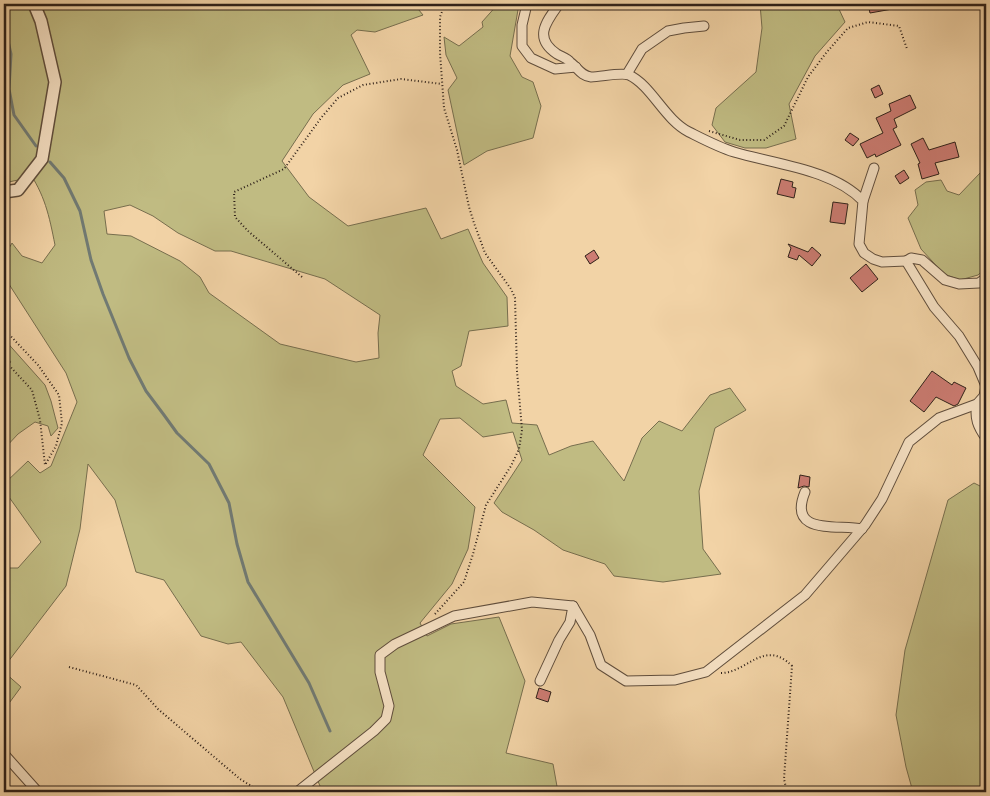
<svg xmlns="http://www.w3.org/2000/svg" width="990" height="796" viewBox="0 0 990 796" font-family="'IM FELL English',serif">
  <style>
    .green { fill: #c0bb82; stroke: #776e4e; fill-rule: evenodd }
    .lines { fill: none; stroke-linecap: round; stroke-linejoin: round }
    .stream { stroke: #717a73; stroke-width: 3 }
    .building { fill: #cd7c73; stroke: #2e2019 }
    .minor-casing { stroke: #5f4d3c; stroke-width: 11 }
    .tertiary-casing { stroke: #5f4d3c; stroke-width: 14 }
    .path { stroke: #2e2019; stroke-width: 2; stroke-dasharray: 1 2.5; stroke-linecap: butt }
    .minor { stroke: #f7e2c5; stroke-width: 9 }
    .tertiary { stroke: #f7e2c5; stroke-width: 11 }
  </style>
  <rect width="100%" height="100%" fill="#f2d3a6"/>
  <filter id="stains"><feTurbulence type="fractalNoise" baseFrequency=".004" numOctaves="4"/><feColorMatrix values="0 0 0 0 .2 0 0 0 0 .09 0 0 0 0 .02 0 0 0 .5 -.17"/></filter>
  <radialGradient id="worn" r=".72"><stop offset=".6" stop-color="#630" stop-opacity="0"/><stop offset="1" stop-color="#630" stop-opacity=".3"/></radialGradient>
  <g class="green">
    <path d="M 4,4 L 414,4 L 423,15 L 375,32 L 357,30 L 351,35 L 370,74 L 343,85 L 313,114 L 282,161 L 309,197 L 348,226 L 426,208 L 441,239 L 468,229 L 483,263 L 507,297 L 508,326 L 469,331 L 461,366 L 452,371 L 456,386 L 483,404 L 506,400 L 512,423 L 537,425 L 549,455 L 571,446 L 593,441 L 624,481 L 642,438 L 659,421 L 682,431 L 710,395 L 730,388 L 746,410 L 715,428 L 699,491 L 703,549 L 721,574 L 663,582 L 614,576 L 605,564 L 563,550 L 534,530 L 502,512 L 494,503 L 522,460 L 513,432 L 483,437 L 460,418 L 440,419 L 423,455 L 475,507 L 468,549 L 452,584 L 420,623 L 427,636 L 451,624 L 499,617 L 525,681 L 506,753 L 553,764 L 558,792 L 321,792 L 320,786 L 283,697 L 241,642 L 228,644 L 201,636 L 164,580 L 136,572 L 115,500 L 88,464 L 80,529 L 66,586 L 4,667 L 4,568 L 18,568 L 41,542 L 4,490 L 4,484 L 28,461 L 40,473 L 51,466 L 77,402 L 66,373 L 5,278 L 4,257 L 12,243 L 22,256 L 42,263 L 55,245 C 49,215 45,195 27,169 L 18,180 L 4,183 ZM 130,205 L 153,216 L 178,233 L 215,251 L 231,251 L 325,279 L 380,315 L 378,333 L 379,358 L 356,362 L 280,344 L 209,293 L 200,277 L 180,261 L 131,236 L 107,234 L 104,211 Z"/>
    <path d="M 498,4 L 519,4 L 510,56 L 522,77 L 533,82 L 541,106 L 533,138 L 487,151 L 464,165 L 448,90 L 457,78 L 446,55 L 444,37 L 459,46 L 483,27 L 482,22 Z"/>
    <path d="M 760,4 L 840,4 L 838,7 L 845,22 L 815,56 L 789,104 L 796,139 L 766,148 L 745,148 L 725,142 L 712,125 L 716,108 L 756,72 L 762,28 Z"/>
    <path d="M 986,170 L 986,268 L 978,275 L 960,280 L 944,274 L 921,249 L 908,218 L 918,205 L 915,190 L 926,182 L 941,180 L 947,191 L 959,195 L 981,172 Z"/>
    <path d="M 4,339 L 45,385 L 51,401 L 58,428 L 51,436 L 48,426 L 35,422 L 18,434 L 4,449 L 4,367 L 11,362 L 4,354 Z"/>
    <path d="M 974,483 L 986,489 L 986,792 L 913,792 L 906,767 L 896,715 L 905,650 L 948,500 Z"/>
    <path d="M 4,672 L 21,687 L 4,710 Z"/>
  </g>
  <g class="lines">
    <g class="stream">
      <path d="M 4,30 L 6,32 L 11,54 L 9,89 L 14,115 L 36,146"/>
      <path d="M 50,162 L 64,178 L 80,211 L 91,260 L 103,294 L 129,358 L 146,391 L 164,415 L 177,433 L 209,464 L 229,503 L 237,544 L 248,582 L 309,683 L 330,731"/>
    </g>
  </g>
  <g class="building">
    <path d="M 868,4 L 897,4 L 898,8 L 870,13 Z"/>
    <path d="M 879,85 L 883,94 L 875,98 L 871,89 Z"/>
    <path d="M 910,95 L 916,108 L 894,119 L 897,127 L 893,129 L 901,145 L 876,157 L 875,154 L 867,158 L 860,144 L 883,133 L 876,118 L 891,111 L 889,104 Z"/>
    <path d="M 850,133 L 859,139 L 853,146 L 845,140 Z"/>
    <path d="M 923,138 L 929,150 L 955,142 L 959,157 L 935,163 L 939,174 L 922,179 L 918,164 L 920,163 L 911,144 Z"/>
    <path d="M 904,170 L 909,178 L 900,184 L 895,176 Z"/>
    <path d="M 781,179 L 793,182 L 792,187 L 796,188 L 794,198 L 777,194 Z"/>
    <path d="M 833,202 L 848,204 L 845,224 L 830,222 Z"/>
    <path d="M 788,244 L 808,252 L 812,247 L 821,255 L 812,266 L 799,255 L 797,260 L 788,257 L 791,248 Z"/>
    <path d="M 594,250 L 599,258 L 590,264 L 585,256 Z"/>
    <path d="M 866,264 L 878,279 L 862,292 L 850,278 Z"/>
    <path d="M 932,371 L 952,385 L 954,382 L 966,388 L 958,404 L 954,406 L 936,397 L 924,412 L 910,401 Z"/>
    <path d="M 800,475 L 810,477 L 809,487 L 804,486 L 798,488 Z"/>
    <path d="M 539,688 L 551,692 L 548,702 L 536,698 Z"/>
  </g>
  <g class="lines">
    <g class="minor-casing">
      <g id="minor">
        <path d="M 527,4 L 522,25 L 522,46 L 531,58 L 555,69 L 576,67"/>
        <path d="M 559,4 C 546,22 533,38 557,54 C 562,57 567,58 570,62 C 578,68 581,76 591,77 C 601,77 621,72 629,75 C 652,86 664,119 689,132 C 703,139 718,147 734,152 C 774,164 833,169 863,201 L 859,244 L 864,253 L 873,259 L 882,262 L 906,261"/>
        <path d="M 627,74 L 642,49 L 668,31 L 684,28 L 704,26"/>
        <path d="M 863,201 L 874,168"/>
        <path d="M 977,404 C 974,418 978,427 986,438"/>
        <path d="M 805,492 C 787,536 838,524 862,529"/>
        <path d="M 540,681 L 559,640 L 570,622 L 573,606"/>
        <path d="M 4,754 L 38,792"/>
        <path d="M 297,792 L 374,731 L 386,719 L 389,706 L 380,672 L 380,655 L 395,644 L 454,616 L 532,602 L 573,606 L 590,635 L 601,665 L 626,681 L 675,680 L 706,672 L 805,595 L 865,525 L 882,499 L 909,442 L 939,418 L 977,404 L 984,396 L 986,386 L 978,367 L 959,336 L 934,307 L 906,261 L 911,258 L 922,260 L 945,280 L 959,284 L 979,283 L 986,278"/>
      </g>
    </g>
    <g class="tertiary-casing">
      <path id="tertiary" d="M 4,192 L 18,190 L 42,159 L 55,82 L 41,21 L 34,4"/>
    </g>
    <g class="path">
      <path d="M 709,131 L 740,140 L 764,140 L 784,126 L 808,77 L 826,53 L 848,28 L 868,22 L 899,26 L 907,49"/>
      <path d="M 302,277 L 248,231 L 235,217 L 234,192 L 284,169 L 321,118 L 338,98 L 363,85 L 401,79 L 442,84"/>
      <path d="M 4,329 L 38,365 L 59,395 L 62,423 L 56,446 L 45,465 L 40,420 L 32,390 L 4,360"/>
      <path d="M 435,614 L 464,582 L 473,554 L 486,505 L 511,466 L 519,449 L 522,430 L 517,371 L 515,298 L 511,289 L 485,253 L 474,223 L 469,207 L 457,150 L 444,108 L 440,53 L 440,17 L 445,4"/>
      <path d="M 69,667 L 136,685 L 158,709 L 240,779 L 261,792"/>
      <path d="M 721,673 C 747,673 764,638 792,666 L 784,779 L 787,792"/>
    </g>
    <use href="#minor" class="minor"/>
    <use href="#tertiary" class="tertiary"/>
  </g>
  <rect width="990" height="796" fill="none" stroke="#f2d3a6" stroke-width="20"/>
  <rect x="5" y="5" width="980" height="786" fill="none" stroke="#2e2019" stroke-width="2.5"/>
  <rect x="10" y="10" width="970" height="776" fill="none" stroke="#2e2019"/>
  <rect width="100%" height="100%" filter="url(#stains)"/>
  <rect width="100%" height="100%" fill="url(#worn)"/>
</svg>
